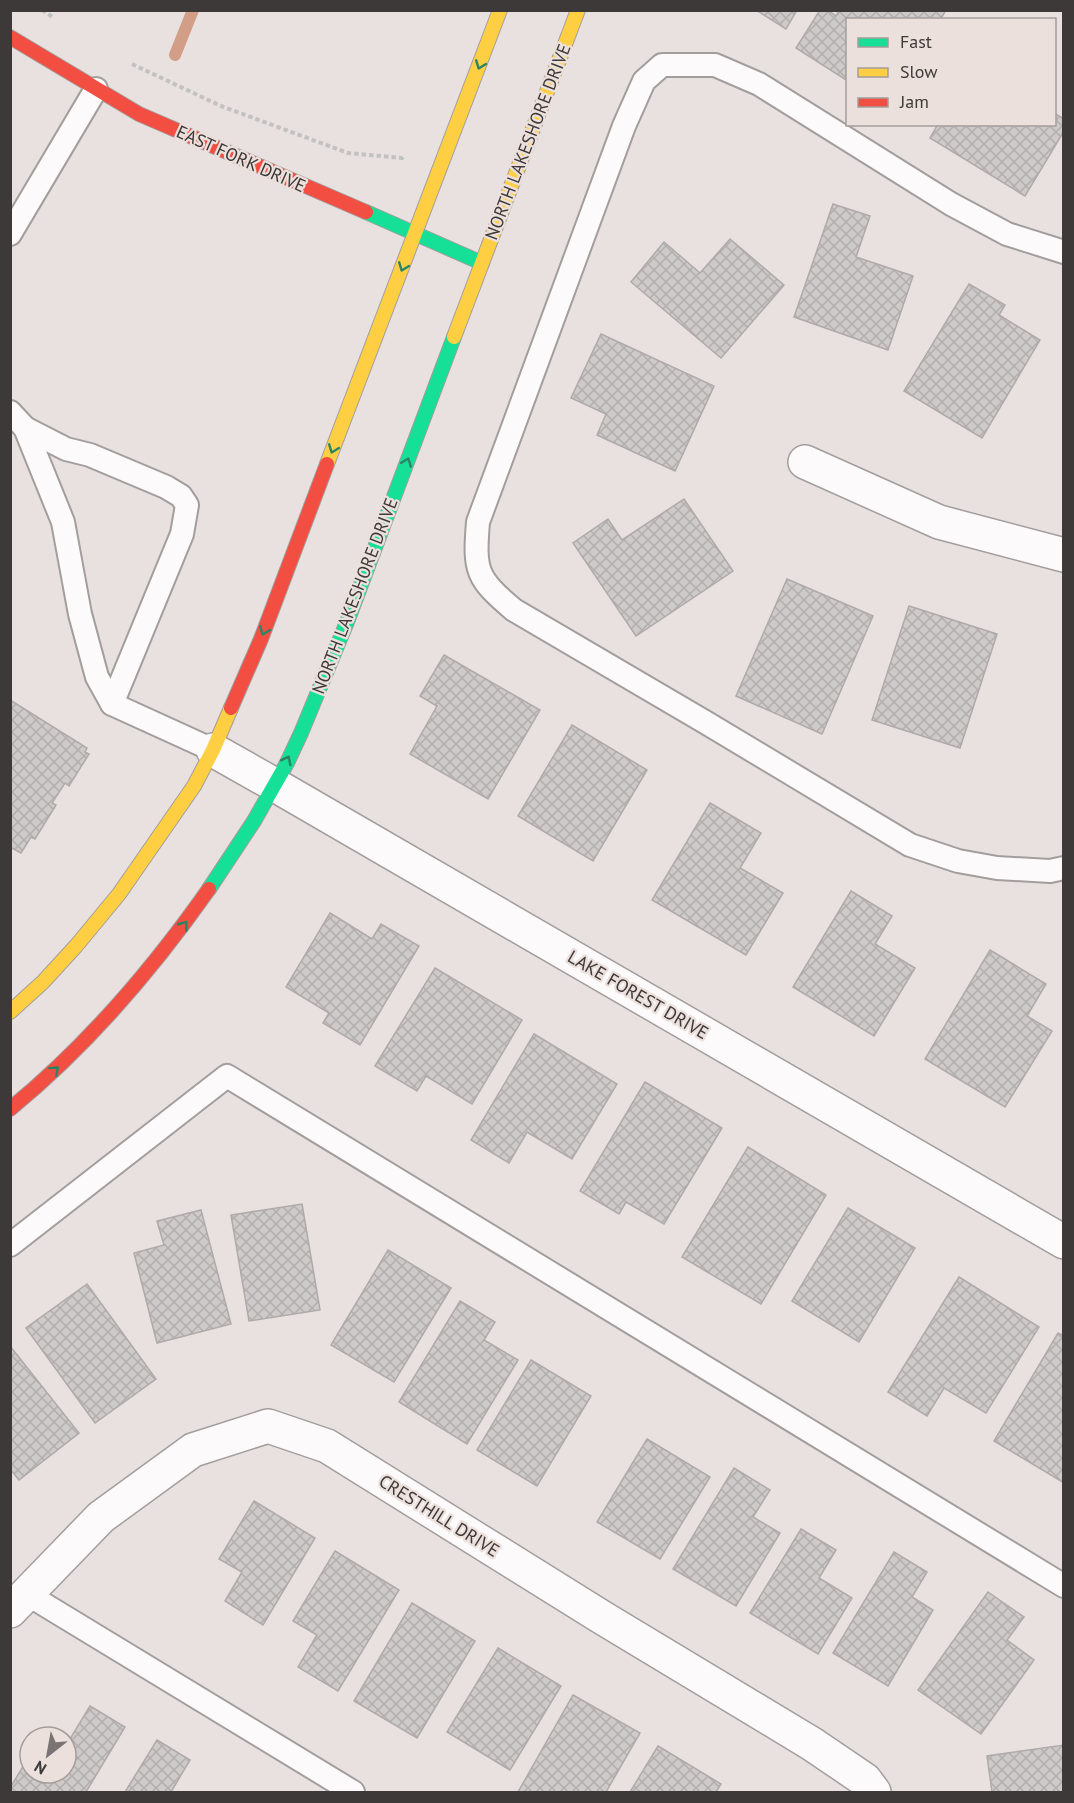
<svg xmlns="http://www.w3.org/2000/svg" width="1074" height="1803" viewBox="0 0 1074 1803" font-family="'PT Sans',sans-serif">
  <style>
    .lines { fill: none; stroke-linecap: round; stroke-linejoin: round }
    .stream { stroke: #d29e88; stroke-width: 12 }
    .building { fill: url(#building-cross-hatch); stroke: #afaaa9; stroke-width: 1.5 }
    .lane-casing { stroke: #a39e9d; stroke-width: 26 }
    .street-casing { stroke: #a39e9d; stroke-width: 36 }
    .fast-casing { stroke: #a39e9d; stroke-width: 16 }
    .slow-casing { stroke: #a39e9d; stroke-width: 16 }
    .jam-casing { stroke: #a39e9d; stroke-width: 16 }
    .path { stroke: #c4c2c1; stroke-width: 4; stroke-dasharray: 4.5 3; stroke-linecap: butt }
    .lane { stroke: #fcfafa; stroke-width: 22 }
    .street { stroke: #fcfafa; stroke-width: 33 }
    .fast { stroke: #16e098; stroke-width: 14 }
    .slow { stroke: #ffcf43; stroke-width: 14 }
    .jam { stroke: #f24e42; stroke-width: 14 }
    .oneway { stroke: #2b8463 }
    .labels { text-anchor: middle; stroke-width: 4.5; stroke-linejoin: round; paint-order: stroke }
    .street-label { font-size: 18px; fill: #3d3938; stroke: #ebe0dc }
  </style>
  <defs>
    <pattern id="building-cross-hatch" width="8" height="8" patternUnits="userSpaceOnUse" patternTransform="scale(1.5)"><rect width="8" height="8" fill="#cfcaca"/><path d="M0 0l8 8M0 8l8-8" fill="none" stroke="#b3aeae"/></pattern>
  </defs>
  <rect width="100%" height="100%" fill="#e8e1e0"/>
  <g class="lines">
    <path class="stream" d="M 175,55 L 193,10"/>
  </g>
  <g class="building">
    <path d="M 756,10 L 797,10 L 786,29 Z"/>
    <path d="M 820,10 L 828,10 L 836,16 L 839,10 L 946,10 L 940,20 L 848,20 L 846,80 L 796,48 Z"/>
    <path d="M 1054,113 L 1064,119 L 1064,131 L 1025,196 L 930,138 L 938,124 L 1054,124 Z"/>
    <path d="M 833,204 L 870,216 L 856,257 L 913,276 L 888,350 L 794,317 Z"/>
    <path d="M 730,239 L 784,285 L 721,358 L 631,282 L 664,242 L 700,273 Z"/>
    <path d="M 969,284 L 1005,305 L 999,315 L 1040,340 L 982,438 L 904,391 Z"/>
    <path d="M 601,334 L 714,386 L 675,471 L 597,435 L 606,414 L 571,398 Z"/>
    <path d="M 684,499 L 733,571 L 636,636 L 573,543 L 608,519 L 622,540 Z"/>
    <path d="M 787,579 L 873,616 L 822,734 L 736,696 Z"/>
    <path d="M 909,606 L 997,634 L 960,748 L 872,720 Z"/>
    <path d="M 444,655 L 540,710 L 488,799 L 410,754 L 437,706 L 420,696 Z"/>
    <path d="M 10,700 L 87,748 L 85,752 L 89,754 L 69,786 L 65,783 L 52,803 L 56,805 L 35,839 L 31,837 L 21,853 L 10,847 Z"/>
    <path d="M 572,725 L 647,770 L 593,861 L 518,816 Z"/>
    <path d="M 710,803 L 761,833 L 740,868 L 783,893 L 746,955 L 652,900 Z"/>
    <path d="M 851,891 L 892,916 L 875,944 L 915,968 L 874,1036 L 793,987 Z"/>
    <path d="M 330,913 L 372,939 L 381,924 L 419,946 L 360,1045 L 323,1023 L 329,1013 L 286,987 Z"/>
    <path d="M 990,950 L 1046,984 L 1027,1016 L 1052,1031 L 1005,1107 L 925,1059 Z"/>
    <path d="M 435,968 L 522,1020 L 472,1104 L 426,1076 L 417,1091 L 375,1066 Z"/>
    <path d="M 534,1034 L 617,1084 L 572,1159 L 527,1132 L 509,1163 L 471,1140 Z"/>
    <path d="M 645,1082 L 722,1128 L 664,1224 L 626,1202 L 619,1214 L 580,1191 Z"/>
    <path d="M 748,1147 L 826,1195 L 761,1304 L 682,1257 Z"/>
    <path d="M 302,1204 L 320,1310 L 249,1321 L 231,1215 Z"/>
    <path d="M 848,1208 L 915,1248 L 859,1342 L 792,1301 Z"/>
    <path d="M 201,1210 L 231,1324 L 157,1343 L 134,1253 L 164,1245 L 157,1221 Z"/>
    <path d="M 388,1250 L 451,1288 L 394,1382 L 331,1345 Z"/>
    <path d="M 959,1277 L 1039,1327 L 986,1413 L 944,1388 L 927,1416 L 888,1392 Z"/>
    <path d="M 87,1284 L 156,1379 L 95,1423 L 26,1328 Z"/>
    <path d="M 460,1301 L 495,1322 L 484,1340 L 518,1360 L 467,1444 L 399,1402 Z"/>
    <path d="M 1058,1333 L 1064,1336 L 1064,1483 L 994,1441 Z"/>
    <path d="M 10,1346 L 79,1433 L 19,1480 L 10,1469 Z"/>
    <path d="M 531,1360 L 591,1396 L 537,1486 L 477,1450 Z"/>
    <path d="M 647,1439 L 710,1477 L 660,1559 L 597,1522 Z"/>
    <path d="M 734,1468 L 770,1490 L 753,1517 L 780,1533 L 736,1606 L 673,1569 Z"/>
    <path d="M 254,1501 L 315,1538 L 263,1625 L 225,1601 L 242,1572 L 219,1559 Z"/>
    <path d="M 801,1529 L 836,1550 L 819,1578 L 852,1598 L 818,1654 L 750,1613 Z"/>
    <path d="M 335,1551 L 399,1590 L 338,1691 L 298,1667 L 317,1635 L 293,1621 Z"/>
    <path d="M 894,1552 L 927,1572 L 912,1597 L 933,1610 L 888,1686 L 833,1653 Z"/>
    <path d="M 988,1592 L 1024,1617 L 1007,1640 L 1034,1660 L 981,1734 L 918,1690 Z"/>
    <path d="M 412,1603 L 475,1641 L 417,1738 L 354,1701 Z"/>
    <path d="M 498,1648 L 561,1686 L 510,1770 L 447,1732 Z"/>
    <path d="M 573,1695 L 640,1733 L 606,1792 L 518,1792 Z"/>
    <path d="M 90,1706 L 125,1727 L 86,1792 L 10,1792 L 10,1788 L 30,1755 L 30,1773 L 66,1773 L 66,1743 L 67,1744 Z"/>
    <path d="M 157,1740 L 190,1760 L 171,1792 L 125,1792 Z"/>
    <path d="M 1064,1745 L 1064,1792 L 992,1792 L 987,1756 Z"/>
    <path d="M 658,1746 L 721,1784 L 716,1792 L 630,1792 Z"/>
  </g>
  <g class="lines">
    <g class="lane-casing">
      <g id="lane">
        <path d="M 10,234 L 96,89"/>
        <path d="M 1064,252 L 1007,234 L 951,204 L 759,84 L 715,65 L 662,65 L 644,81 L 624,126 L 478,522 C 474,571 476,578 514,610 L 705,722 L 910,845 L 958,861 L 997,868 L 1050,871 L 1064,868"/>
        <path d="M 10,412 L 25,428 L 63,522 L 80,614 L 97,677 L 112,704 L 213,750"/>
        <path d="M 25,428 L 66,449 L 90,455 L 166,487 L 181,496 L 187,505 L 182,534 L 112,704"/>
        <path d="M 10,1245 L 227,1076 L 1064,1586"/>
        <path d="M 27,1594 L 353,1792"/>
      </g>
    </g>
    <g class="street-casing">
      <g id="street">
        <path d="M 805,462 L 939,522 L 1064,555"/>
        <path d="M 213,750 L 275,785 L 1064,1242"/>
        <path d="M 10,1611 L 101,1517 L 193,1450 L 268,1426 L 327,1446 L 603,1618 L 812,1744 L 865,1780 L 874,1792"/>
      </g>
    </g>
    <g class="fast-casing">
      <g id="fast">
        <path d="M 366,212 L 482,263"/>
        <path d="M 209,889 L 254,821 L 287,763 L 301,733 L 347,622 L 454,337"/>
      </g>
    </g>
    <g class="slow-casing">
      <g id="slow">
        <path d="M 454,337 L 578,10"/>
        <path d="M 327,464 L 500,10"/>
        <path d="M 10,1012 L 43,982 L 76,946 L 119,894 L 194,786 L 213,750 L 231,708"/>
      </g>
    </g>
    <g class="jam-casing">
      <g id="jam">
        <path d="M 10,37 L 139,114 L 366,212"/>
        <path d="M 231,708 L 261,639 L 327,464"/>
        <path d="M 10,1109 C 87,1046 152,970 209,889"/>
      </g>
    </g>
    <g class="path">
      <path d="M 42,10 L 54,18"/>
      <path d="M 132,64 L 221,106 L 348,153 L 402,158 L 403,157"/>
    </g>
    <use href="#lane" class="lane"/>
    <use href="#street" class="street"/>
    <use href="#fast" class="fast"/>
    <use href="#slow" class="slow"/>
    <use href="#jam" class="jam"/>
  </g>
  <defs><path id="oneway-chevron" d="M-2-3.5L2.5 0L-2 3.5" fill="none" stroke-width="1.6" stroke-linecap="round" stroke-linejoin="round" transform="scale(1.5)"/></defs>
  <g class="oneway">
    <use href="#oneway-chevron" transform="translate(480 65) rotate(111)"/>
    <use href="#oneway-chevron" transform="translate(403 267) rotate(111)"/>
    <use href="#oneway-chevron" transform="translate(333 449) rotate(111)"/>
    <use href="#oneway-chevron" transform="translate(407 462) rotate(-69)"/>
    <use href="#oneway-chevron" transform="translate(264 631) rotate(111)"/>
    <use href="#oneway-chevron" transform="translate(287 760) rotate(-63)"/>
    <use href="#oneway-chevron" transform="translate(184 925) rotate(-53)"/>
    <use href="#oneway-chevron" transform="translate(55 1070) rotate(-42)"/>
  </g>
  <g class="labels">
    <g class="street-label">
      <text transform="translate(528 142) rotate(-69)" y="6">NORTH LAKESHORE DRIVE</text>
      <text transform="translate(241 159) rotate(24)" y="6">EAST FORK DRIVE</text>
      <text transform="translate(355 596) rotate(-69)" y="6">NORTH LAKESHORE DRIVE</text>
      <text transform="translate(638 995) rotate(30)" y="6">LAKE FOREST DRIVE</text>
      <text transform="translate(439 1516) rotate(32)" y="6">CRESTHILL DRIVE</text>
    </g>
  </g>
  <rect width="1074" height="1803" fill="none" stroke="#3d3938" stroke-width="24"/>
  <rect x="846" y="18" width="210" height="108" fill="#ebe0dc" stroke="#a59d9a" stroke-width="1.5"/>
  <rect x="858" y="38" width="30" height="9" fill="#16e098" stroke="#a59d9a" stroke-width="1.5"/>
  <text x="900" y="48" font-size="18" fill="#3d3938">Fast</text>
  <rect x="858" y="68" width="30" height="9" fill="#ffcf43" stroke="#a59d9a" stroke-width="1.5"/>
  <text x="900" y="78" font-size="18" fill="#3d3938">Slow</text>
  <rect x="858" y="98" width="30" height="9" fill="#f24e42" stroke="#a59d9a" stroke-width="1.5"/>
  <text x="900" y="108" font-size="18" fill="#3d3938">Jam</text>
  <g transform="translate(48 1755) rotate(211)"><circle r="28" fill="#ebe0dc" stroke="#a59d9a" stroke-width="1.5"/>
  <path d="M0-4.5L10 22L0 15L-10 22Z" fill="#797473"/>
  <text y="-9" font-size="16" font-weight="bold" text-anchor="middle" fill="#3d3938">N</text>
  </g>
</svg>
